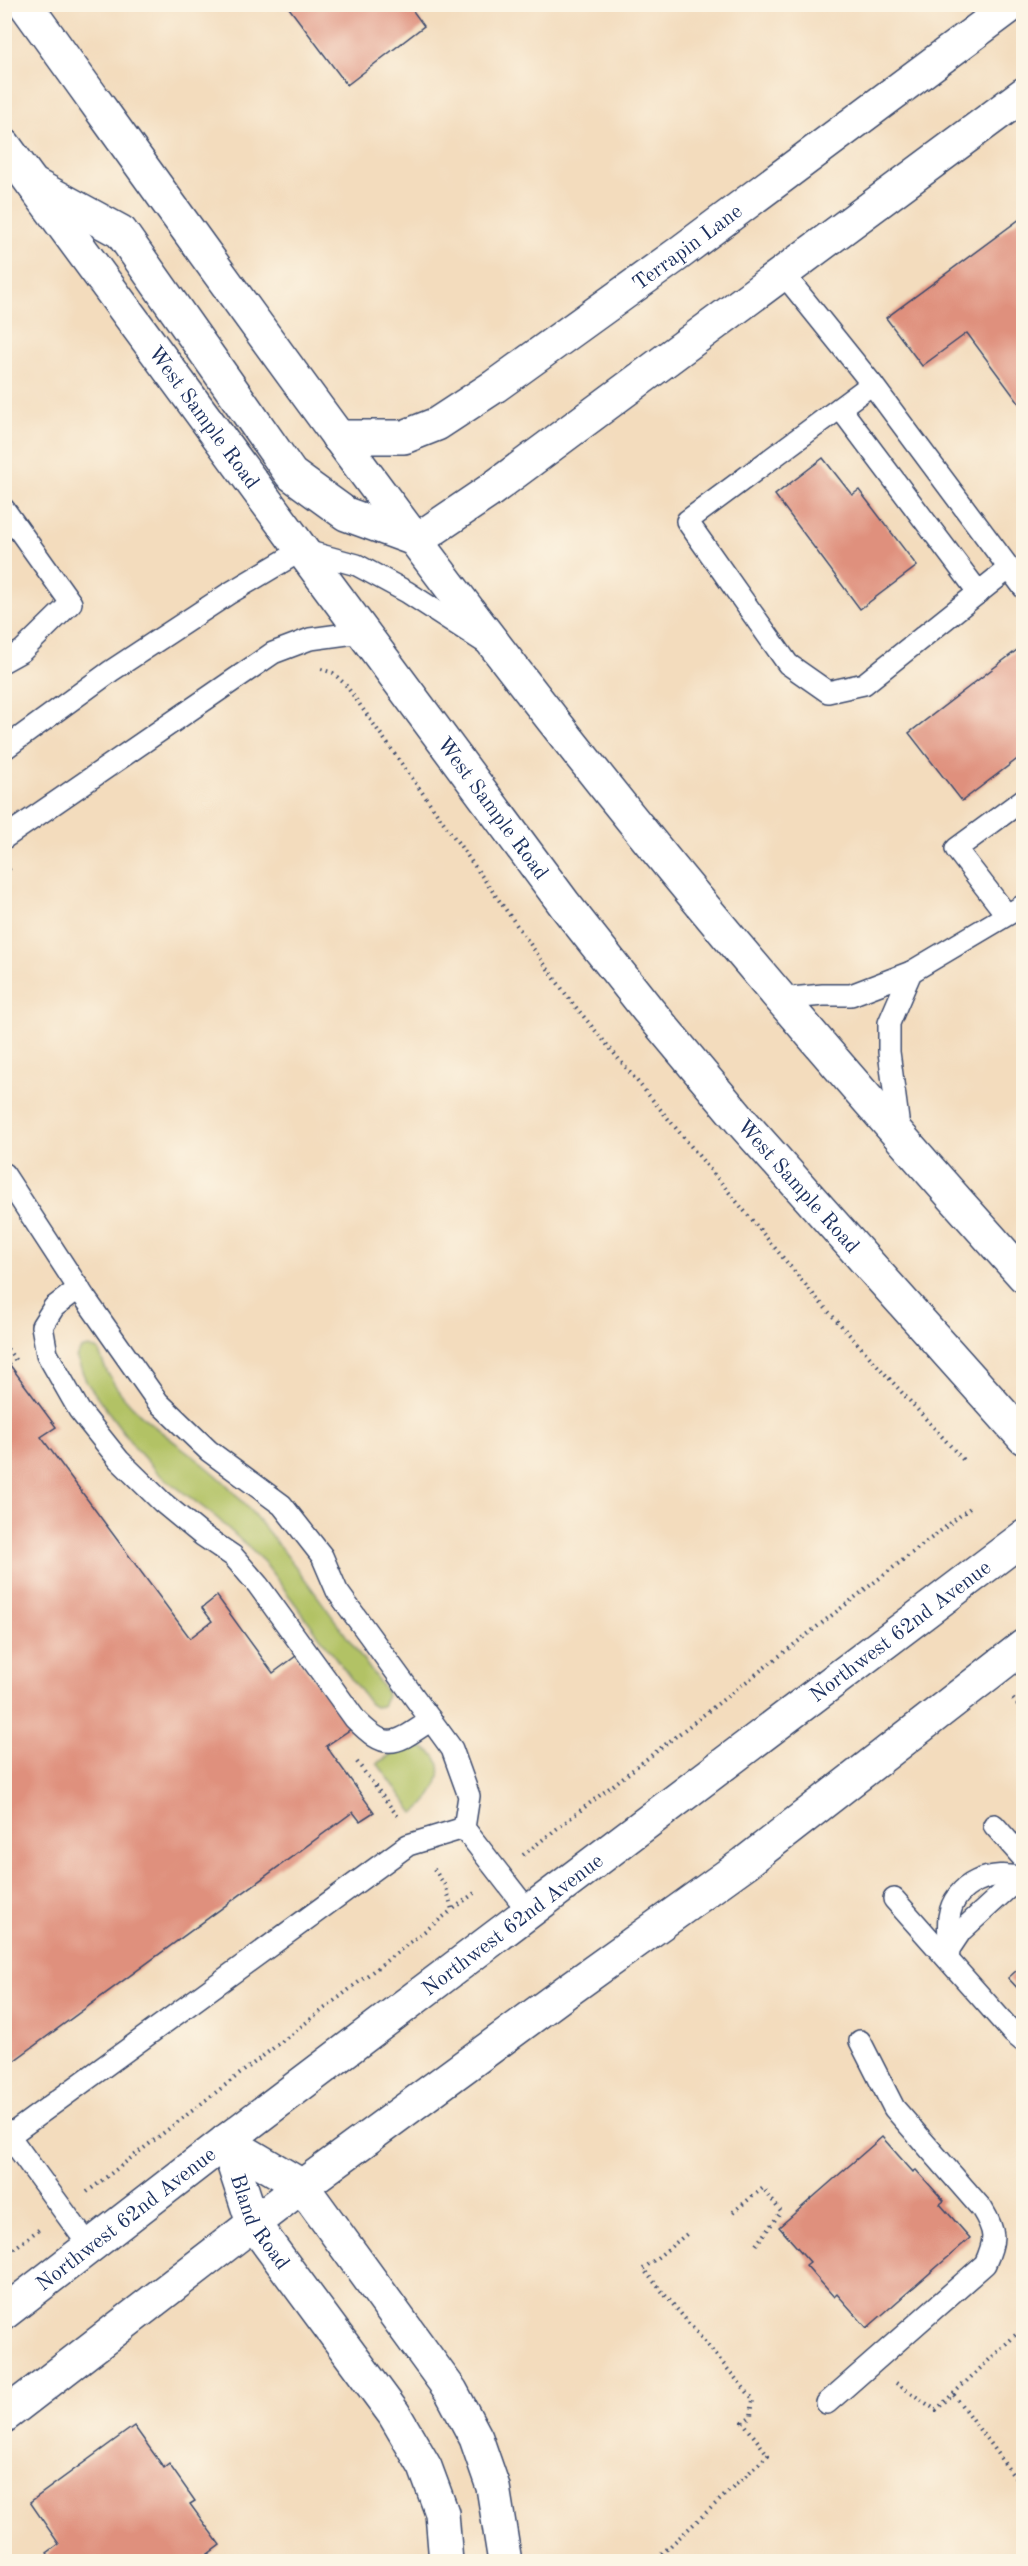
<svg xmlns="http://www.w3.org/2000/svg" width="1028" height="2566" viewBox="0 0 1028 2566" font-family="'Old Standard TT',serif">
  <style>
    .green { fill: #b2c265; stroke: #667862; stroke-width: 1.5 }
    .building { fill: #df907d }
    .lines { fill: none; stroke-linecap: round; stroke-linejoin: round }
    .lane-casing { stroke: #3b496c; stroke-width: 24 }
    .street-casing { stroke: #3b496c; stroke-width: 36 }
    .secondary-casing { stroke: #3b496c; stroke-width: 36 }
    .primary-casing { stroke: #3b496c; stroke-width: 36 }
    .path { stroke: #3b496c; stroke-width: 4; stroke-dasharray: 1.5 4.5; stroke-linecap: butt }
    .lane { stroke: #fff; stroke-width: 21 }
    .street { stroke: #fff; stroke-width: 33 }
    .secondary { stroke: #fff; stroke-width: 33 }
    .primary { stroke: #fff; stroke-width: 33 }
    .labels { text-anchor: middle; stroke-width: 4.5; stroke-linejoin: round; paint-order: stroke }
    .street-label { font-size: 21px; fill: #1b2f5e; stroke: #fcf5e5 }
  </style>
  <rect width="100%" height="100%" fill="#fcf5e5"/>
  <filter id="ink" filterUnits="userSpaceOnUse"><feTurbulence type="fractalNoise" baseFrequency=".0167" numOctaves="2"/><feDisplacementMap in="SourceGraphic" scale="12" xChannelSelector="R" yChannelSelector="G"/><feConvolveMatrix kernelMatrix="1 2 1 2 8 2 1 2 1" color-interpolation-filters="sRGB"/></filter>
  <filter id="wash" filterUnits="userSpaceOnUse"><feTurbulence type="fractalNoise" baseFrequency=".008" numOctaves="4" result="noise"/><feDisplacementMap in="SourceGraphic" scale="24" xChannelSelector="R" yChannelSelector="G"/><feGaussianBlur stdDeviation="1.35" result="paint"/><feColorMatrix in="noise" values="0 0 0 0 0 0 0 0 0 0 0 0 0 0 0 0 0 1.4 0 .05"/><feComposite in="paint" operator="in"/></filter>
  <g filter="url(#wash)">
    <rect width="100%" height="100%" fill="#f3dcbd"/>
    <g class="green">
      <path d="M 88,1347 L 98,1350 C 102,1358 104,1368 109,1375 C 135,1424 192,1448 229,1487 C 287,1549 335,1621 385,1690 L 387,1696 L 382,1706 L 375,1707 L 370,1704 L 264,1562 L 217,1518 L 159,1474 L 135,1448 L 87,1383 L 76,1357 L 81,1349 Z"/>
      <path d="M 412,1745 C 456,1751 440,1795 414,1813 L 377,1763 L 399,1750 Z"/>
    </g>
    <g id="blocks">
      <g class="building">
        <path d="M 286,4 L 408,4 L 424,26 L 347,85 Z"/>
        <path d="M 1024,216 L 1024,410 L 967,333 L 922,366 L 886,318 Z"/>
        <path d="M 823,458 L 852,495 L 859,490 L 917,566 L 860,609 L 775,495 Z"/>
        <path d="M 1017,650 L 1024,658 L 1024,754 L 962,801 L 909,733 Z"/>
        <path d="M 4,1357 L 56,1427 L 41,1437 L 190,1638 L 212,1621 L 202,1608 L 217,1596 L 273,1673 L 296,1656 L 351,1729 L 326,1746 L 374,1812 L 360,1821 L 353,1812 L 4,2068 Z"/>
        <path d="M 1024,1964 L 1024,1995 L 1008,1978 Z"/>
        <path d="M 882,2137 L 913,2172 L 916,2170 L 944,2201 L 940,2204 L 970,2238 L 867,2328 L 837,2294 L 834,2297 L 806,2265 L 810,2262 L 779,2227 Z"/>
        <path d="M 134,2426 L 164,2468 L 169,2464 L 195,2501 L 190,2504 L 220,2545 L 197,2562 L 54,2562 L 47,2553 L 59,2544 L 30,2502 Z"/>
      </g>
    </g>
  </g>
  <g filter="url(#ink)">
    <use href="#blocks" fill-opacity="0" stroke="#3b496c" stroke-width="1.5"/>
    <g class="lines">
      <g class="lane-casing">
        <g id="lane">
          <path d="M 782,272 L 872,384 L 1024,588"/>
          <path d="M 872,384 L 687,521 L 788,664 L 828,692 L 864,684 L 1008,569"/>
          <path d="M 840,408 L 979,593"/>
          <path d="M 4,509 L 71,603 L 22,651 L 4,661"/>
          <path d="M 4,749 L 111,671 L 228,594 L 302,550 L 357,565 L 407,592 L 484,642"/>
          <path d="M 4,838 L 273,653 L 310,639 L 362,632"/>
          <path d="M 1006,914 L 956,849 L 1024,799"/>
          <path d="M 911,972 L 1024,905"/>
          <path d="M 781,999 L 823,995 L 851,995 L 911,972 L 889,1023 L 889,1052 L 900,1135"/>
          <path d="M 4,1174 L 85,1298 L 158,1402 L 209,1451 L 282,1505 L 322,1556 L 337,1591 L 452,1749 L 469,1796 L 464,1828 L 529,1912"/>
          <path d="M 79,1288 L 54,1307 L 42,1326 L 47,1354 L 79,1410 L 119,1460 L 162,1502 L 202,1535 L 233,1556 L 258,1585 L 355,1719 C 388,1753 395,1744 431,1720"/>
          <path d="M 994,1825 L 1024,1859"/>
          <path d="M 894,1899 L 1013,2033 L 1024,2042"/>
          <path d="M 951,1946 L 961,1931 L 1020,1877"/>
          <path d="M 948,1959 C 951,1945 947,1931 949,1917 C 954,1883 993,1868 1024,1879"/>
          <path d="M 4,2129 L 90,2247"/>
          <path d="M 9,2136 L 408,1845 L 464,1828"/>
          <path d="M 827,2403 L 985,2264 C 996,2240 996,2232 982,2209 L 894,2108 L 860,2041"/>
        </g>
      </g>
      <g class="street-casing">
        <g id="street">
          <path d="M 226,2141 L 302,2186 L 451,2391 L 476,2438 L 493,2487 L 505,2562"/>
          <path id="s1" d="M 226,2141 L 253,2223 L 394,2414 L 425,2467 L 442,2513 L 446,2562"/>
        </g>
      </g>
      <g class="secondary-casing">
        <g id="secondary">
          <path d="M 33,184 L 121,232 L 291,474 L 346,514 L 417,540 L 488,492 L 1024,94"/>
          <path id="s2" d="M 338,437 L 404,437 L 437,424 L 495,386 L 678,254 L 1013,4"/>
          <path id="s3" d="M 4,2313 L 226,2141 L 1024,1537"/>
          <path d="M 4,2416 L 302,2186 L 567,1991 L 745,1863 L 1024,1646"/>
        </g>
      </g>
      <g class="primary-casing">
        <g id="primary">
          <path d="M 25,4 C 209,259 391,516 586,762 C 726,939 873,1108 1024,1276"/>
          <path id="s4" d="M 4,145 L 302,550 L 565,905 L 648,1010 L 740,1120 L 1024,1438"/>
        </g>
      </g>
      <g class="path">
        <path d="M 321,669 L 333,673 L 345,684 L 570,1000 L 818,1300 L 965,1462"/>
        <path d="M 4,872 L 12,867"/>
        <path d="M 4,1344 L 16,1361"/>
        <path d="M 1013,1699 L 1024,1712"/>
        <path d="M 357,1762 L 399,1818"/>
        <path d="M 523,1855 L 970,1508"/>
        <path d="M 434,1869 L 446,1887 L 452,1910 L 477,1891"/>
        <path d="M 87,2192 L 452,1910"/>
        <path d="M 733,2212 L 763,2188 L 781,2212 L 755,2246"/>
        <path d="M 4,2256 L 41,2228"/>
        <path d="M 896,2383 L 936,2410 L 1024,2327"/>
        <path d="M 954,2395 L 1024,2490"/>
        <path d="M 653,2562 L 768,2455 L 743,2422 L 751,2416 L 753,2399 L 643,2269 L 688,2233"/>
      </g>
      <use href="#lane" class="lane"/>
      <use href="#street" class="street"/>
      <use href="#secondary" class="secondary"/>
      <use href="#primary" class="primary"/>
    </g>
  </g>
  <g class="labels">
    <g class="street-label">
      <text dy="7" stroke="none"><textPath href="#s2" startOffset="408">Terrapin Lane</textPath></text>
      <text dy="7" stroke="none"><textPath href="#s4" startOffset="338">West Sample Road</textPath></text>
      <text dy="7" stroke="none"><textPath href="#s4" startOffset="824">West Sample Road</textPath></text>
      <text dy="7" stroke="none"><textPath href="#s4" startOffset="1310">West Sample Road</textPath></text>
      <text dy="7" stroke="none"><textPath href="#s3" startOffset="1126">Northwest 62nd Avenue</textPath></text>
      <text dy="7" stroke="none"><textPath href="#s3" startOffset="640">Northwest 62nd Avenue</textPath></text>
      <text dy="7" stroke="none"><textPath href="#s3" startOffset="154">Northwest 62nd Avenue</textPath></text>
      <text dy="7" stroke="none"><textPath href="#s1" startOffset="88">Bland Road</textPath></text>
    </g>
  </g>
  <rect width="1028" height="2566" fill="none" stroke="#fcf5e5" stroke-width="24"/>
</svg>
